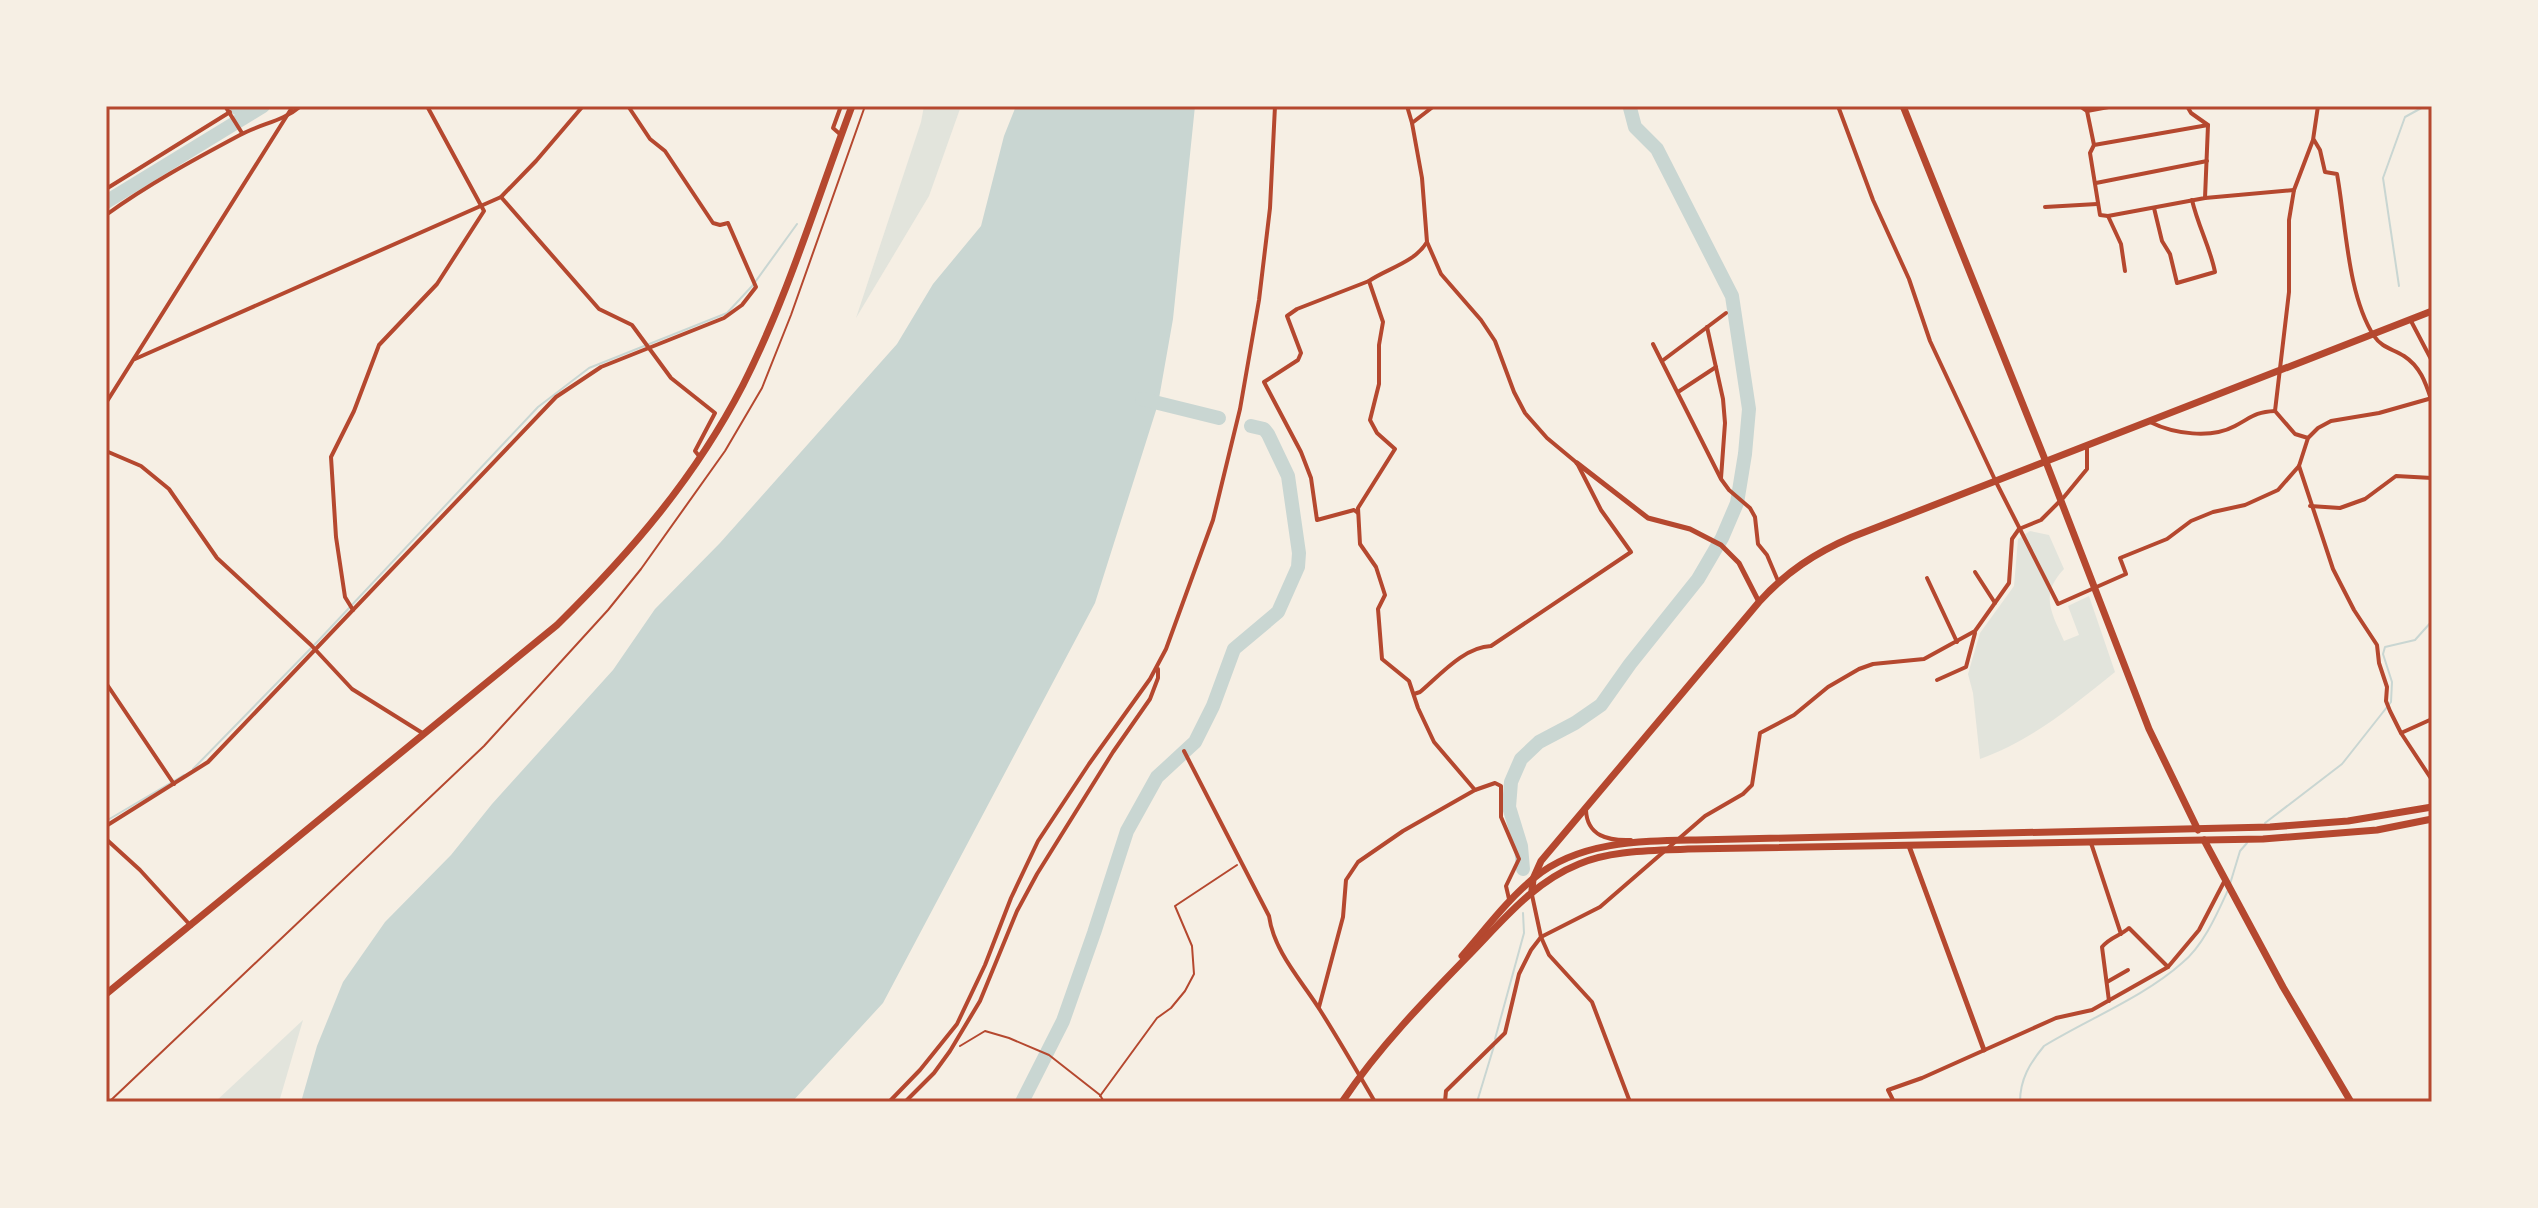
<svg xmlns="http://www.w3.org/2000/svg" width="2538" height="1208" viewBox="0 0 2538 1208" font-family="Figtree,sans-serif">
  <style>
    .green { fill: #e2e4dc }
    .water { fill: #c9d6d2 }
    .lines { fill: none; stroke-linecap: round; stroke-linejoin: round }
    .stream { stroke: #c9d6d2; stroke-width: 2 }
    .river { stroke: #c9d6d2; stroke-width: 14 }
    .path { stroke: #b5482f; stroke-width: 2 }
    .minor { stroke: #b5482f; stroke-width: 4 }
    .tertiary { stroke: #b5482f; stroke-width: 5 }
    .primary { stroke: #b5482f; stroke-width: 7 }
    .trunk { stroke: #b5482f; stroke-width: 7 }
    .neatline { fill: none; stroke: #b5482f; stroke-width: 3 }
  </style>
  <rect width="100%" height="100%" fill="#f6efe4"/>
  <g class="green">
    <path d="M 924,106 L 961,106 L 929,196 L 856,318 L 921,122 Z"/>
    <path d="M 2030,531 L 2049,535 L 2064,569 C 2039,595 2052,613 2064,641 L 2079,635 L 2068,606 L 2089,596 L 2115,672 C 2071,707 2033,740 1980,759 L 1973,693 L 1968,674 L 1980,633 L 2014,586 L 2018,539 Z"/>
    <path d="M 303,1020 L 279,1102 L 215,1102 Z"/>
  </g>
  <path class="water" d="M 1016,106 L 1195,106 L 1173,319 L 1158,404 L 1095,603 L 883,1003 L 792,1102 L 301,1102 L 317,1046 L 343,982 L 385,922 L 451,855 L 492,804 L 613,670 L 655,609 L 720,543 L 897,344 L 933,284 L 981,226 L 1004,136 Z"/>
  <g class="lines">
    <g class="stream">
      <path d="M 2399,286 L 2383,178 L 2405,117 L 2425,106"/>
      <path d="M 193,769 L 318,641 L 538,407 L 589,368 L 727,313 L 753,285 L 797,224"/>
      <path d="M 106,821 L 184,775"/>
      <path d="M 2265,823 L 2342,764 L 2391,702 L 2392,682 L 2383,654 L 2385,647 L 2415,640 L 2432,621"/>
      <path d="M 2230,884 L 2240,851 L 2247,843"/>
      <path d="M 1495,1039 L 1524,933 L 1523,913"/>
      <path d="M 1477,1102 L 1494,1046"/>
      <path d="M 2020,1102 C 2020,1079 2030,1063 2044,1046 C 2088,1019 2144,997 2182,963 C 2203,946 2217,914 2228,890"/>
    </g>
    <g class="river">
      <path d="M 231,106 L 246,111 L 249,114"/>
      <path d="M 106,202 L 263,106"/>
      <path d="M 1142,399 L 1219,418"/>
      <path d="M 1523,869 L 1521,846 L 1509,807 L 1511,782 L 1521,759 L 1539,742 L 1575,723 L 1601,705 L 1630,664 L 1698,579 L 1722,538 L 1737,503 L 1745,454 L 1749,409 L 1732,296 L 1657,149 L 1635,127 L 1630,108"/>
      <path d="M 1022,1102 L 1063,1021 L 1094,933 L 1127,831 L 1157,777 L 1195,742 L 1213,706 L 1234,649 L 1278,612 L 1298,567 L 1299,553 L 1288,476 L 1268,434 L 1264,429 L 1251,426"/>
    </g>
    <g class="path">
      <path d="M 960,1046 L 985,1031 L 1009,1038 L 1049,1055 L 1100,1095 L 1104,1102"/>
      <path d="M 1100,1096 L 1157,1018 L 1171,1008 L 1185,991 L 1194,974 L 1192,946 L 1175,906 L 1237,865"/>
      <path d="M 109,1102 L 484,746 L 608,610 L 641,569 L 725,451 L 762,388 L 791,315 L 865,106"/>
    </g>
    <g class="minor">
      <path d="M 225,106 L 242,133"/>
      <path d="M 841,106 L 833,128 L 841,135"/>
      <path d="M 1407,106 L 1412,123"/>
      <path d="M 1434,106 L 1412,123 L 1422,178 L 1427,242 C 1414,263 1388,268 1369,281 L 1383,322 L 1379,345 L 1379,384 L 1370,420 L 1377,433 L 1395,449 L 1358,508 L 1360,544 L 1376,567 L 1385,595 L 1378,609 L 1382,659 L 1409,681 L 1418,708 L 1434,742 L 1475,790 L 1495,783 L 1501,786 L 1501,817 L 1519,859 L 1506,886 L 1509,899"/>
      <path d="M 1838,106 L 1873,200 L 1909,279 L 1930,341 L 1996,482 L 2058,604 L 2126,574 L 2120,558 L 2167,539 L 2191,521 L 2213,512 L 2245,505 L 2278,490 L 2299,466 L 2308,438 L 2318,428 L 2331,421 L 2379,413 L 2432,398"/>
      <path d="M 2080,106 L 2087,111 L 2094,145"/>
      <path d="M 2187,106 L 2191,113 L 2208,125"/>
      <path d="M 2087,111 L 2114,106"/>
      <path d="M 2208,125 L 2205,198 L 2108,216 L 2100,215 L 2090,153 L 2094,145 Z"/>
      <path d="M 2314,140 L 2320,150 L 2325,172 L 2337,174 C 2346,223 2347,294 2374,336 C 2382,348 2393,349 2404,356 C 2421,367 2426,384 2432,402"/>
      <path d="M 2096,183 L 2207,161"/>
      <path d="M 106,189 L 230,112"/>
      <path d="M 501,197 L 599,309 L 632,325 L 671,378 L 715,413 L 695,451 L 699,456"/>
      <path d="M 2205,198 L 2294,190"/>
      <path d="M 2045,207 L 2097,204"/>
      <path d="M 2154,208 L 2162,241 L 2170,254 L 2177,283 L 2215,272 C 2210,247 2198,226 2192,200"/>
      <path d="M 106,215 C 147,185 195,159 240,135 C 262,123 282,122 301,106"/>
      <path d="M 2108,216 L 2121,244 L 2125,271"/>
      <path d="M 2411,321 L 2432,361"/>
      <path d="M 1707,327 L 1723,399 L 1725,423 L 1721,478"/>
      <path d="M 1653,344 L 1721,479 L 1729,490 L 1750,508 L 1755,517 L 1758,544 L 1767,555 L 1778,581"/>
      <path d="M 135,359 L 501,197 L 536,161 L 583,106"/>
      <path d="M 1662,361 L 1726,313"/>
      <path d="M 1678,392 L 1716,367"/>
      <path d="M 106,403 L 293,106"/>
      <path d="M 2150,422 C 2174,434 2211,439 2235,426 C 2252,417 2255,412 2275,411"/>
      <path d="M 2308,438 L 2295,434 L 2275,411 L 2289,292 L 2289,220 L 2294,190 L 2313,140 L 2318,106"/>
      <path d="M 106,451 L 141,466 L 169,489 L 217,558 L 311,645 L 352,689 L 424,734"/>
      <path d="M 2299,466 L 2333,569 L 2354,610 L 2377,645 L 2379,663 L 2387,687 L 2386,701 L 2390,711 L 2401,733 L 2432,780"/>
      <path d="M 2310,506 L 2340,508 L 2365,499 L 2396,476 L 2432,478"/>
      <path d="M 1358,513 L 1354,510 L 1317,520 L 1311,478 L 1301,452 L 1264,382 L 1298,360 L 1301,353 L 1287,316 L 1297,309 L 1369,281"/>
      <path d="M 1975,572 L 1995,603"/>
      <path d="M 1927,578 L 1957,642"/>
      <path d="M 353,610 L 345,597 L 336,537 L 331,457 L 354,411 L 379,345 L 437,284 L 484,211 L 427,106"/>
      <path d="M 1937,680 L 1966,667 L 1975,633"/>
      <path d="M 106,683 L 174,784"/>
      <path d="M 1414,694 L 1420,692 C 1440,675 1464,647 1491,646 L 1631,552 L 1601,510 L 1577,463 L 1547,438 L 1525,413 L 1514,392 L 1495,341 L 1481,320 L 1441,274 L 1427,242"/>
      <path d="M 2401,733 L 2432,719"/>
      <path d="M 1184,751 L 1269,916 C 1274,952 1302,981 1320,1010 C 1339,1040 1357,1071 1375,1102"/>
      <path d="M 1586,810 C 1587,836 1608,841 1631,840"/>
      <path d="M 106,826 L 208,762 L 556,397 L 601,367 L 724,318 L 742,305 L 756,287 L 728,223 L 720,225 L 713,223 L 665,151 L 650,139 L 628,106"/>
      <path d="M 106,839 L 140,870 L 191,926"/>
      <path d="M 2091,843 L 2121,934"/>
      <path d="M 1532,895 L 1541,937 L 1549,955 L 1592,1002 L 1630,1102"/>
      <path d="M 2107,982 L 2128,970"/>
      <path d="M 2109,1001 L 2102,947 C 2110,937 2120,936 2129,928 L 2168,967"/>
      <path d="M 1319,1007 L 1343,917 L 1346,880 L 1358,862 L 1403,831 L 1475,790"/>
      <path d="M 889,1102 L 920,1070 L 957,1024 L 985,965 L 1011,898 L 1038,841 L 1089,764 L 1150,679 L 1166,649 L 1213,520 L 1240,409 L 1259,300 L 1270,208 L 1275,106"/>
      <path d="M 905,1102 L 934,1073 L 950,1051 L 980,1001 L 1017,911 L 1037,874 L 1113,752 L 1150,699 L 1158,678 L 1158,669"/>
      <path d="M 1445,1102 L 1446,1091 L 1505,1033 L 1519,974 L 1531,950 L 1541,937 L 1600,907 L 1705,816 L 1743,794 L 1752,785 L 1760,733 L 1794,715 L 1828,687 L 1859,669 L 1873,664 L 1924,659 L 1975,631 L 2009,583 L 2012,539 L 2019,529 L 2041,520 L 2064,497 L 2087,469 L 2087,447"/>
      <path d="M 1894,1102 L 1888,1090 L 1922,1078 L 2056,1018 L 2092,1010 L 2168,967 L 2199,930 L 2225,880"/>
    </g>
    <g class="tertiary">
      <path d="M 1577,463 L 1648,518 L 1690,529 L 1721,545 L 1739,563 L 1759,602"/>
      <path d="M 1909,846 L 1984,1050"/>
    </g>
    <g class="primary">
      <path d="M 2204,840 L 2283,987 L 2351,1102"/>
      <path d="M 1532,890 L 1533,879 L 1541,861 L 1759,602 C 1786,572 1815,553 1852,537 L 2432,311"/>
      <path d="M 106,994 L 557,625 C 631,552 695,478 743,385 C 788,296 817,199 852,106"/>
    </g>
    <g class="trunk">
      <path d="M 1903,106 L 2046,462 L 2149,729 L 2198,830"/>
      <path d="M 1462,956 C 1485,930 1507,900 1534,878 C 1579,841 1641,841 1696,840 L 2270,827 L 2348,821 L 2432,807"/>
      <path d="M 1342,1102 C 1379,1047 1425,1000 1471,953 C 1504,919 1534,882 1579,864 C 1612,850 1652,851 1688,849 L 2263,839 L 2377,830 L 2432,819"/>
    </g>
  </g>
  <rect width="2538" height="1208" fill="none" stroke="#f6efe4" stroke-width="216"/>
  <rect x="108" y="108" width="2322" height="992" class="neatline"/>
</svg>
